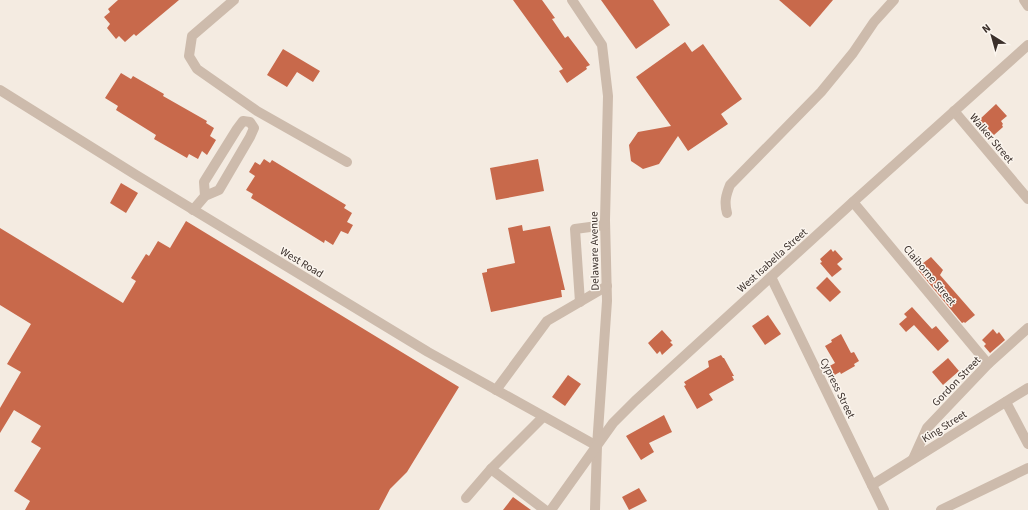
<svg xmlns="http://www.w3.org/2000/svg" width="1028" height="510" viewBox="0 0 1028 510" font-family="'Source Sans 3',sans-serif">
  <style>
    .building { fill: #c8694b }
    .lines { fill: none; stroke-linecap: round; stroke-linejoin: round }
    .minor { stroke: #cdbbac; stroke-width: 10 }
    .labels { text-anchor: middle; stroke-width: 3; stroke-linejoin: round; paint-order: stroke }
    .street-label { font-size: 11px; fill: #3b302b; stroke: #fbf5ee }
  </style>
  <rect width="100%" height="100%" fill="#f4ebe1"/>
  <g class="building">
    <path d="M 118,0 L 179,0 L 136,36 L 134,34 L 125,42 L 119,36 L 116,39 L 107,28 L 110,24 L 104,17 L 110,12 L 108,9 Z"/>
    <path d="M 513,0 L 542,0 L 555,18 L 552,19 L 565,38 L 568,36 L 590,65 L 586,67 L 587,69 L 567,83 L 559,71 L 563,69 Z"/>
    <path d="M 601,0 L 653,0 L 670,25 L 636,49 Z"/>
    <path d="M 779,0 L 833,0 L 810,27 Z"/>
    <path d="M 685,42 L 692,52 L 703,44 L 742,99 L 721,114 L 728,124 L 688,151 L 678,136 L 659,164 L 643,169 L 631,161 L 629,145 L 638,132 L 671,126 L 636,77 Z"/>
    <path d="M 283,49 L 320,71 L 313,82 L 297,72 L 287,87 L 267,75 Z"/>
    <path d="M 121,73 L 131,79 L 133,76 L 164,94 L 163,96 L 207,121 L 206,123 L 214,128 L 210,136 L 216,140 L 207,155 L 202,151 L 198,159 L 189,154 L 187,158 L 154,139 L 156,135 L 116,110 L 118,106 L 105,98 Z"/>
    <path d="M 996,104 L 1007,116 L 1001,121 L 1003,124 L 1002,125 L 1003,127 L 994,135 L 979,120 Z"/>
    <path d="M 264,159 L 270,163 L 272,160 L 346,205 L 344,208 L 352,213 L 347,222 L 353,225 L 348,234 L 341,231 L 333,245 L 325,240 L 324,243 L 251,198 L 253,194 L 246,190 L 255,176 L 249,172 L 255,162 L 260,165 Z"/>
    <path d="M 538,159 L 544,191 L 496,200 L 490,168 Z"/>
    <path d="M 121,183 L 138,193 L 126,213 L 110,203 Z"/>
    <path d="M 186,221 L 459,387 L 407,472 L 390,489 L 379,510 L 25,510 L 30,501 L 14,491 L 41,448 L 31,442 L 41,426 L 14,410 L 0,433 L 0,408 L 21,372 L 7,364 L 31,324 L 0,305 L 0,228 L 123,303 L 136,281 L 131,278 L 146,254 L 149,256 L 158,241 L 170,248 Z"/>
    <path d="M 522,225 L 523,231 L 550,226 L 565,290 L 561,290 L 562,297 L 491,312 L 482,273 L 487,272 L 487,269 L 515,263 L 508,228 Z"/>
    <path d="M 831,249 L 833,252 L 835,250 L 843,259 L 837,264 L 842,269 L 832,277 L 820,263 L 822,262 L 820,259 Z"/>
    <path d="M 931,257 L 943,270 L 940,275 L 975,315 L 965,323 L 964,322 L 962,323 L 918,270 L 919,269 L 918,267 Z"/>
    <path d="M 827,277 L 841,292 L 830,302 L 816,288 Z"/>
    <path d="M 912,307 L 932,329 L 936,326 L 949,341 L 938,351 L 914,325 L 906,332 L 899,324 L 907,317 L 904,314 Z"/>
    <path d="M 768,315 L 781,334 L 765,345 L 752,326 Z"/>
    <path d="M 993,329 L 997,334 L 999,332 L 1005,340 L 990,353 L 984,346 L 986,344 L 982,340 Z"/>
    <path d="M 662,330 L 672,341 L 670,342 L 673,345 L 662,355 L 660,351 L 657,354 L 648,343 Z"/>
    <path d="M 841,334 L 851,353 L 854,352 L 859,361 L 854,364 L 855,366 L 841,374 L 840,372 L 831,377 L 826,368 L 835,363 L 825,346 L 832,342 L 831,340 Z"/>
    <path d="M 721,355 L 723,358 L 724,358 L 734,376 L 732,376 L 734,380 L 709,394 L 713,400 L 697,409 L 684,386 L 686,385 L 684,382 L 709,367 L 708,361 Z"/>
    <path d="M 948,358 L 959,371 L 943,385 L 932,372 Z"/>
    <path d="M 568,375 L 581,384 L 565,406 L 552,397 Z"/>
    <path d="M 664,415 L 672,432 L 649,443 L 654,452 L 641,460 L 626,436 Z"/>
    <path d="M 639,488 L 647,501 L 629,510 L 622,497 Z"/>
    <path d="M 513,497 L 531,510 L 503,510 Z"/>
  </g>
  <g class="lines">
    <g class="minor">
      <path d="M 234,0 L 192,36 L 189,56 L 197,69 L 257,111 L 347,162"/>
      <path d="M 572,0 L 602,45 L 608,96 L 605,220 L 607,301 L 597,446 L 595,510"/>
      <path d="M 1024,0 L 1028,6"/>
      <path d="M 0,90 L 136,175 L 428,352 L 597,446"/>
      <path d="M 954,111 L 1028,199"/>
      <path d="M 853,202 L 988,364"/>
      <path d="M 193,210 L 205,196 L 219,190 L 250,137 L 254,128 L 250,122 L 243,121 L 237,129 L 204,182 L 205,196"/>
      <path d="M 727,213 C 724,202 726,195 730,185 L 821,92 L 853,53 L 874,22 L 894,0"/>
      <path d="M 771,277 L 884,510"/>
      <path d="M 580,302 L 575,229 L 605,225"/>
      <path d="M 496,390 L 547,321 L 607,286"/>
      <path d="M 1006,402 L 1028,444"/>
      <path d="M 913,459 L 927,428 L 988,364 L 1028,328"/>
      <path d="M 491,469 L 545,510"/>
      <path d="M 872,485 L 1028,388"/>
      <path d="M 466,498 L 491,469 L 543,417"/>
      <path d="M 551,510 L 613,423 L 635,401 L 853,202 L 1028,45"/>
      <path d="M 941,510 L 1028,468"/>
    </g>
  </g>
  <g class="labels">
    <g class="street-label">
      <text transform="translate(992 138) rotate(50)" y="4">Walker Street</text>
      <text transform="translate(594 251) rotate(-91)" y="4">Delaware Avenue</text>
      <text transform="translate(772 260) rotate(-42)" y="4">West Isabella Street</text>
      <text transform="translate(302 262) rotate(31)" y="4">West Road</text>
      <text transform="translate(930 275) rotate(50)" y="4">Claiborne Street</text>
      <text transform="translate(956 381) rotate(-46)" y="4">Gordon Street</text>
      <text transform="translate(838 388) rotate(64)" y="4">Cypress Street</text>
      <text transform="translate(944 426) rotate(-32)" y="4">King Street</text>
    </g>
  </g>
  <g transform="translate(992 36) rotate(323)" stroke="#fbf5ee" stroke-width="3" paint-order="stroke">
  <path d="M0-3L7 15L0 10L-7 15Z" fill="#3b302b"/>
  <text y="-6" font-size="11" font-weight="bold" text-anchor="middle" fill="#3b302b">N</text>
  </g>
</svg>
